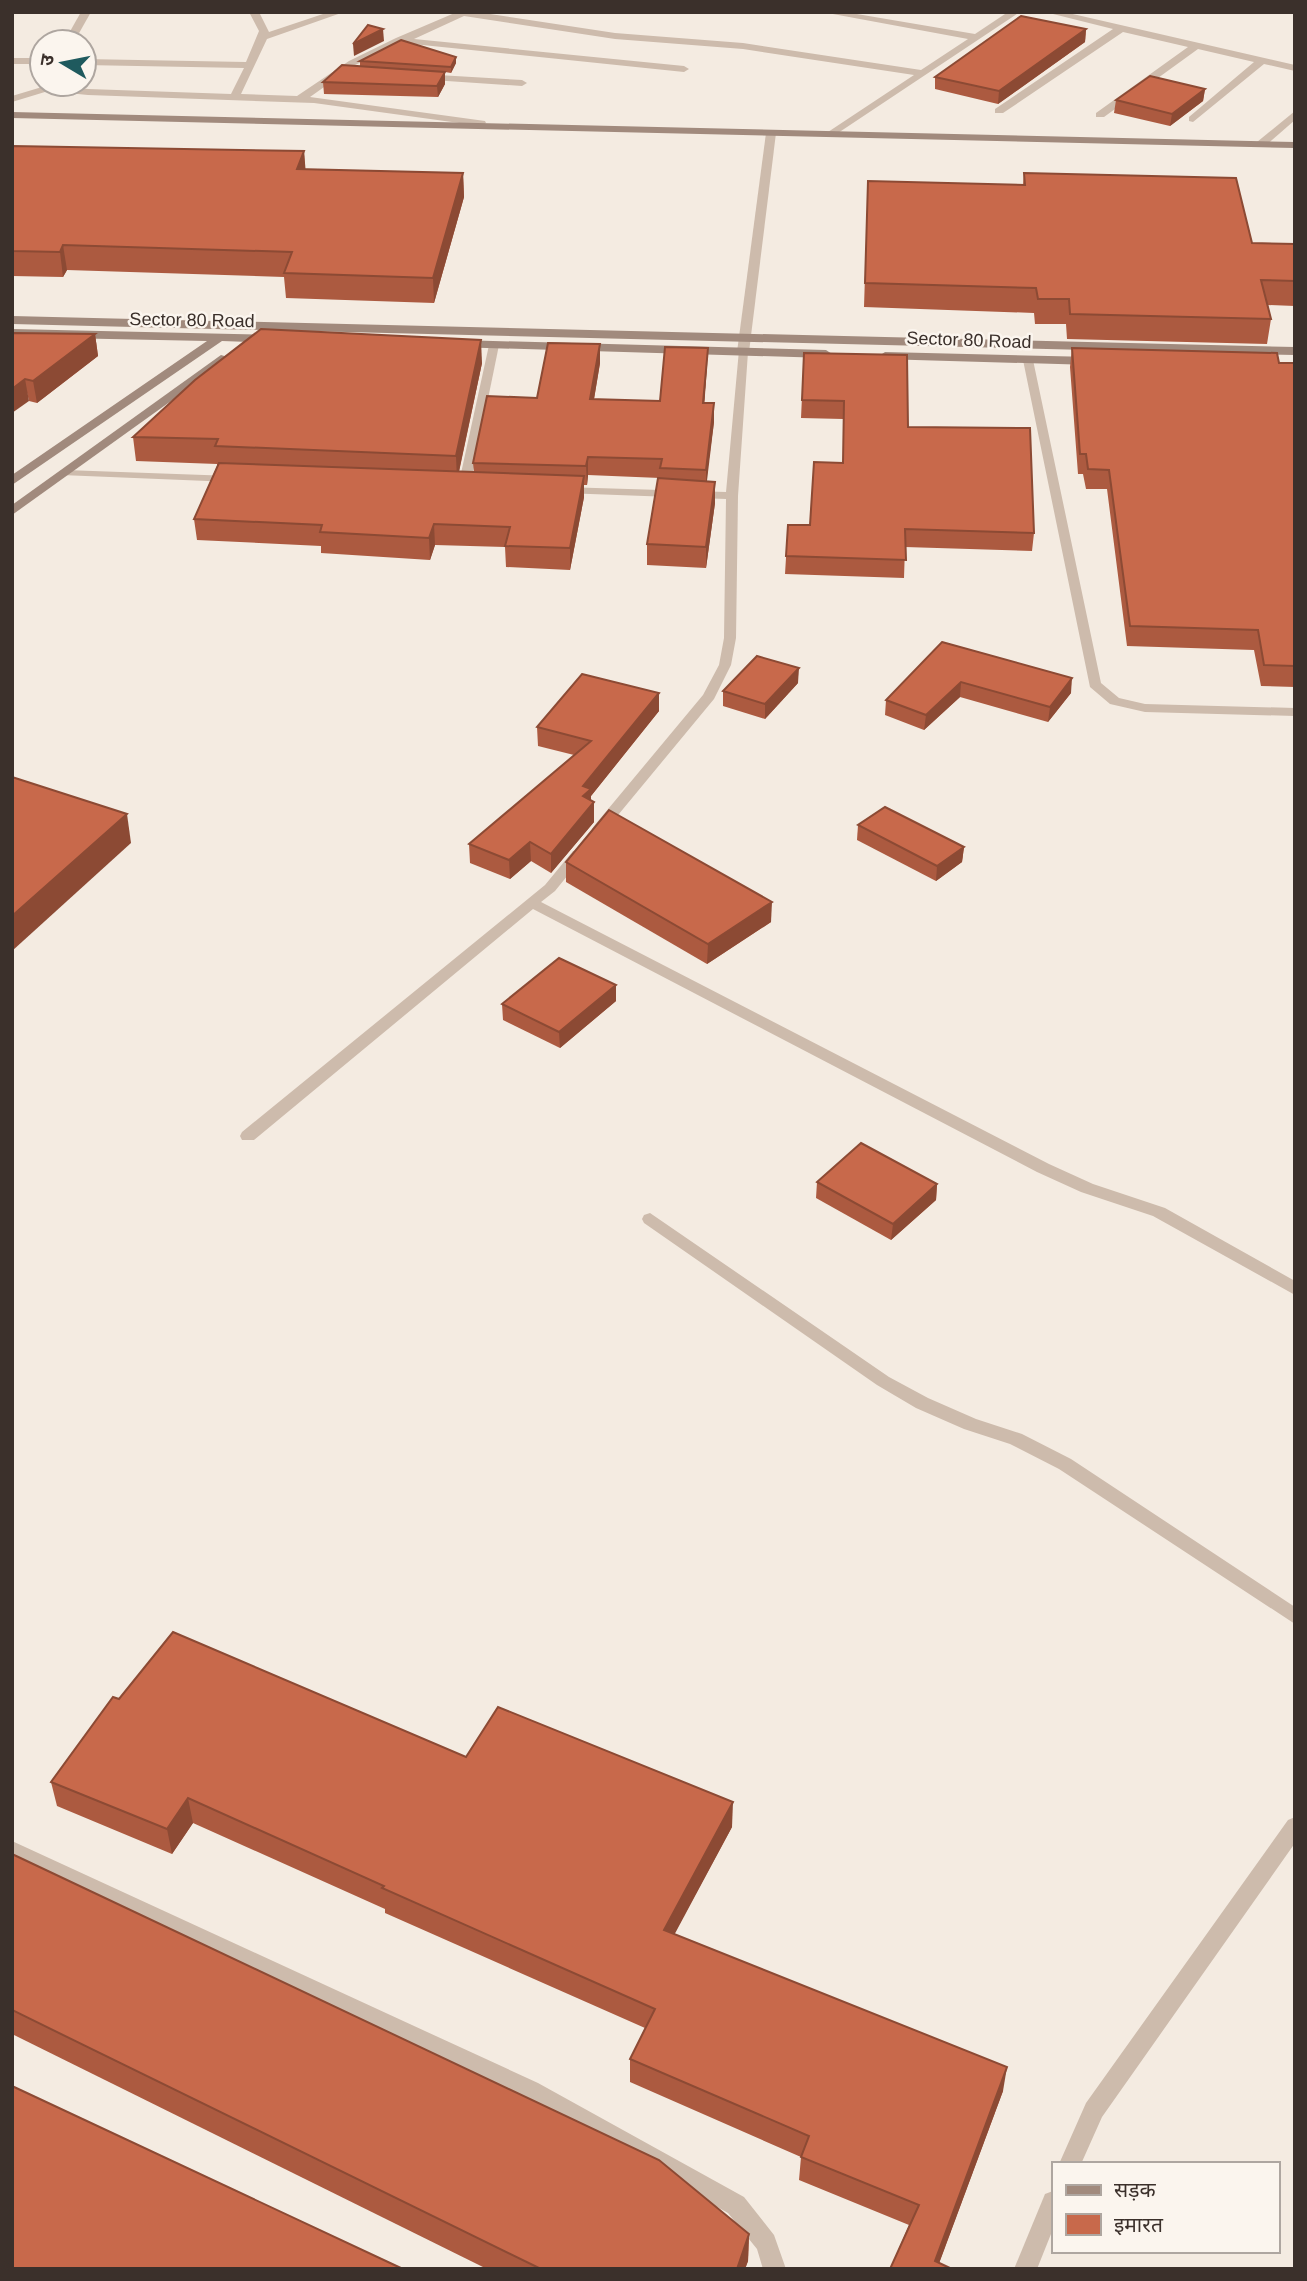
<svg xmlns="http://www.w3.org/2000/svg" width="1307" height="2281" viewBox="0 0 1307 2281" font-family="Helvetica,'Noto Sans Devanagari',sans-serif">
  <style>
    .lines { fill: none; stroke-linecap: round; stroke-linejoin: round }
    .lane { fill: #cdbbac; fill-rule: evenodd }
    .street { fill: #cdbbac; fill-rule: evenodd }
    .secondary { fill: #a18a7d; fill-rule: evenodd }
    .wall { fill: #ac5a40 }
    .shaded-wall { fill: #8c4a34 }
    .building { fill: #c8694b; stroke: #8c4a34; stroke-width: 2 }
    .labels { text-anchor: middle; stroke-width: 5; stroke-linejoin: round; paint-order: stroke }
    .far-street-label { font-size: 18px; fill: #3b302b; stroke: #fbf5ee }
  </style>
  <rect width="100%" height="100%" fill="#f4ebe1"/>
  <g class="lines">
    <g class="lane">
      <path d="M 494,342 L 499,345 L 470,487 L 464,490 L 458,487 L 489,345 Z"/>
      <path d="M 739,350 L 748,352 L 738,496 L 736,638 L 731,665 L 714,699 L 604,832 L 594,832 L 592,829 L 594,826 L 703,695 L 719,665 L 724,638 L 726,499 L 563,493 L 557,490 L 563,487 L 726,492 Z"/>
      <path d="M 1024,358 L 1033,360 L 1101,683 L 1119,698 L 1145,704 L 1295,708 L 1295,716 L 1145,712 L 1110,704 L 1090,687 L 1023,360 Z"/>
      <path d="M 65,470 L 232,476 L 238,479 L 232,482 L 61,475 L 61,471 Z"/>
      <path d="M 578,850 L 585,854 L 555,891 L 541,902 L 1049,1164 L 1093,1184 L 1165,1208 L 1295,1281 L 1295,1295 L 1153,1216 L 1081,1192 L 1037,1172 L 533,909 L 254,1140 L 242,1140 L 240,1136 L 242,1132 L 545,885 L 573,851 Z"/>
      <path d="M 650,1213 L 889,1377 L 928,1398 L 976,1419 L 1022,1434 L 1071,1459 L 1295,1607 L 1295,1624 L 1059,1469 L 1010,1444 L 964,1429 L 916,1408 L 877,1385 L 644,1223 L 642,1219 L 644,1215 Z"/>
      <path d="M 1295,1817 L 1295,1843 L 1102,2117 L 1081,2164 L 1059,2164 L 1086,2103 L 1288,1820 Z"/>
      <path d="M 12,1841 L 538,2083 L 744,2197 L 774,2235 L 786,2269 L 763,2269 L 757,2249 L 728,2213 L 522,2097 L 12,1860 Z"/>
      <path d="M 1053,2191 L 1053,2229 L 1037,2269 L 1014,2269 L 1045,2194 Z"/>
    </g>
    <g class="street">
      <path d="M 81,12 L 91,12 L 74,42 L 64,42 Z"/>
      <path d="M 249,12 L 259,12 L 269,32 L 329,12 L 344,12 L 267,39 L 241,94 L 297,96 L 349,61 L 396,38 L 457,12 L 477,12 L 615,33 L 743,43 L 921,70 L 968,39 L 822,12 L 845,12 L 975,34 L 1008,12 L 1020,12 L 832,137 L 828,136 L 828,132 L 914,75 L 743,49 L 615,39 L 464,16 L 414,39 L 684,66 L 689,69 L 684,72 L 403,43 L 355,65 L 310,97 L 485,121 L 486,123 L 481,126 L 314,103 L 88,95 L 68,93 L 58,88 L 12,102 L 12,96 L 52,84 L 88,89 L 231,94 L 244,68 L 84,65 L 84,59 L 246,62 L 259,31 Z"/>
      <path d="M 1045,12 L 1064,12 L 1295,65 L 1295,71 L 1264,64 L 1193,122 L 1189,121 L 1189,117 L 1254,62 L 1198,49 L 1104,117 L 1096,117 L 1096,113 L 1188,47 L 1123,32 L 1003,113 L 995,113 L 995,109 L 1113,29 Z"/>
      <rect x="12" y="58" width="30" height="6"/>
      <path d="M 421,74 L 522,80 L 527,83 L 522,86 L 417,79 L 417,75 Z"/>
      <path d="M 1295,111 L 1295,120 L 1265,146 L 1257,146 L 1257,142 Z"/>
      <path d="M 771,130 L 776,133 L 749,352 L 743,356 L 737,352 L 766,133 Z"/>
    </g>
    <g class="secondary">
      <path d="M 12,112 L 1295,142 L 1295,148 L 12,118 Z"/>
      <path d="M 12,316 L 1295,347 L 1295,355 L 12,324 Z"/>
      <path d="M 12,329 L 273,335 L 279,339 L 273,343 L 222,341 L 12,485 L 12,475 L 207,341 L 12,337 Z"/>
      <path d="M 459,340 L 826,350 L 832,354 L 826,358 L 455,347 L 455,341 Z"/>
      <path d="M 885,352 L 1092,357 L 1098,361 L 1092,365 L 881,359 L 879,356 Z"/>
      <path d="M 221,355 L 231,358 L 12,515 L 12,505 Z"/>
    </g>
  </g>
  <g class="wall">
    <path d="M 1086,29 L 1085,42 L 998,104 L 935,89 L 935,77 Z"/>
    <path d="M 456,57 L 456,63 L 451,73 L 445,72 L 445,84 L 438,97 L 324,94 L 323,82 L 360,66 L 360,61 Z"/>
    <path d="M 1205,89 L 1203,101 L 1170,126 L 1114,113 L 1116,100 Z"/>
    <path d="M 12,146 L 304,151 L 305,169 L 463,173 L 464,197 L 434,303 L 286,298 L 284,277 L 67,270 L 63,277 L 12,276 Z"/>
    <path d="M 1024,173 L 1252,243 L 1295,244 L 1295,306 L 1268,305 L 1271,319 L 1267,344 L 1067,339 L 1066,324 L 1035,324 L 1034,313 L 864,307 L 868,181 L 1023,185 Z"/>
    <path d="M 12,333 L 95,334 L 98,356 L 37,403 L 29,401 Z"/>
    <path d="M 600,344 L 600,363 L 594,399 L 660,401 L 708,348 L 704,403 L 714,403 L 714,422 L 706,481 L 715,503 L 706,568 L 647,565 L 647,544 L 660,478 L 588,475 L 587,485 L 584,485 L 584,497 L 570,570 L 506,567 L 505,547 L 435,545 L 430,560 L 321,553 L 321,546 L 197,540 L 194,519 L 217,466 L 217,464 L 136,461 L 133,437 L 482,363 L 459,472 L 474,472 L 473,463 L 537,398 Z"/>
    <path d="M 1072,348 L 1295,363 L 1295,687 L 1261,686 L 1254,650 L 1127,646 L 1107,489 L 1086,489 L 1083,474 L 1078,474 L 1070,367 Z"/>
    <path d="M 804,353 L 908,427 L 1034,533 L 1032,551 L 905,547 L 904,578 L 785,574 L 788,525 L 810,525 L 843,463 L 843,419 L 801,418 Z"/>
    <path d="M 942,642 L 1071,693 L 1048,722 L 960,697 L 924,730 L 885,715 L 886,700 Z"/>
    <path d="M 798,683 L 765,719 L 723,706 L 723,691 Z"/>
    <path d="M 659,693 L 659,711 L 591,796 L 591,801 L 594,802 L 594,822 L 551,873 L 531,861 L 510,879 L 470,863 L 469,844 L 574,755 L 538,746 L 537,727 Z"/>
    <path d="M 858,825 L 964,847 L 962,862 L 936,881 L 857,840 Z"/>
    <path d="M 566,862 L 771,922 L 707,964 L 566,882 Z"/>
    <path d="M 616,985 L 616,1001 L 560,1048 L 503,1020 L 502,1004 Z"/>
    <path d="M 817,1182 L 937,1184 L 936,1200 L 891,1240 L 816,1198 Z"/>
    <path d="M 119,1699 L 466,1757 L 732,1827 L 674,1934 L 1003,2091 L 939,2263 L 890,2269 L 909,2225 L 799,2180 L 801,2157 L 630,2082 L 630,2059 L 645,2028 L 385,1913 L 385,1909 L 193,1823 L 172,1854 L 57,1806 L 51,1782 Z"/>
    <path d="M 12,1854 L 749,2234 L 748,2261 L 745,2269 L 487,2269 L 12,2034 Z"/>
  </g>
  <g class="shaded-wall">
    <path d="M 383,29 L 384,41 L 354,56 L 353,44 Z"/>
    <path d="M 1086,29 L 1085,42 L 998,104 L 999,91 Z"/>
    <path d="M 456,57 L 456,63 L 451,73 L 451,67 Z"/>
    <path d="M 445,72 L 445,84 L 438,97 L 437,86 Z"/>
    <path d="M 1205,89 L 1203,101 L 1170,126 L 1172,114 Z"/>
    <path d="M 304,151 L 306,175 L 297,169 Z"/>
    <path d="M 463,173 L 464,197 L 434,303 L 433,278 Z"/>
    <path d="M 63,245 L 67,270 L 63,277 L 60,252 Z"/>
    <path d="M 95,334 L 98,356 L 37,403 L 33,381 Z"/>
    <path d="M 481,340 L 482,363 L 457,480 L 456,456 Z"/>
    <path d="M 600,344 L 600,363 L 591,417 L 590,399 Z"/>
    <path d="M 708,348 L 707,367 L 703,422 L 703,403 Z"/>
    <path d="M 25,379 L 29,401 L 12,413 L 12,389 Z"/>
    <path d="M 714,403 L 714,422 L 706,489 L 706,470 Z"/>
    <path d="M 588,457 L 588,475 L 587,485 L 586,466 Z"/>
    <path d="M 584,476 L 584,497 L 570,570 L 570,548 Z"/>
    <path d="M 715,482 L 715,503 L 706,568 L 706,547 Z"/>
    <path d="M 434,524 L 435,545 L 430,560 L 429,538 Z"/>
    <path d="M 799,668 L 798,683 L 765,719 L 765,704 Z"/>
    <path d="M 1072,678 L 1071,693 L 1048,722 L 1050,707 Z"/>
    <path d="M 961,682 L 960,697 L 924,730 L 926,715 Z"/>
    <path d="M 659,693 L 659,711 L 591,796 L 591,806 L 594,802 L 594,822 L 551,873 L 551,854 L 583,786 Z"/>
    <path d="M 127,814 L 131,843 L 12,951 L 12,916 Z"/>
    <path d="M 530,842 L 531,861 L 510,879 L 509,860 Z"/>
    <path d="M 964,847 L 962,862 L 936,881 L 937,866 Z"/>
    <path d="M 772,902 L 771,922 L 707,964 L 708,944 Z"/>
    <path d="M 616,985 L 616,1001 L 560,1048 L 559,1032 Z"/>
    <path d="M 937,1184 L 936,1200 L 891,1240 L 893,1224 Z"/>
    <path d="M 188,1798 L 193,1823 L 172,1854 L 167,1829 Z"/>
    <path d="M 733,1802 L 732,1827 L 664,1954 L 664,1930 Z"/>
    <path d="M 1007,2067 L 1003,2091 L 937,2269 L 935,2261 Z"/>
    <path d="M 749,2234 L 748,2261 L 745,2269 L 737,2269 Z"/>
  </g>
  <g class="building">
    <path d="M 1021,16 L 1086,29 L 999,91 L 935,77 Z"/>
    <path d="M 368,25 L 383,29 L 353,44 Z"/>
    <path d="M 401,40 L 456,57 L 451,67 L 360,61 Z"/>
    <path d="M 342,65 L 445,72 L 437,86 L 323,82 Z"/>
    <path d="M 1150,76 L 1205,89 L 1172,114 L 1116,100 Z"/>
    <path d="M 12,146 L 304,151 L 297,169 L 463,173 L 433,278 L 284,273 L 292,252 L 63,245 L 60,252 L 12,251 Z"/>
    <path d="M 1024,173 L 1236,178 L 1252,243 L 1295,244 L 1295,281 L 1261,280 L 1271,319 L 1070,314 L 1069,299 L 1038,299 L 1036,288 L 865,283 L 868,181 L 1025,185 Z"/>
    <path d="M 261,329 L 481,340 L 456,456 L 215,446 L 218,439 L 133,437 L 195,380 Z"/>
    <path d="M 12,333 L 95,334 L 33,381 L 25,379 L 12,389 Z"/>
    <path d="M 548,343 L 600,344 L 590,399 L 660,401 L 665,347 L 708,348 L 703,403 L 714,403 L 706,470 L 660,468 L 662,459 L 588,457 L 586,466 L 473,463 L 487,396 L 537,398 Z"/>
    <path d="M 1072,348 L 1277,353 L 1279,363 L 1295,363 L 1295,666 L 1264,665 L 1258,630 L 1130,626 L 1109,470 L 1088,469 L 1086,454 L 1080,454 Z"/>
    <path d="M 804,353 L 907,355 L 908,427 L 1030,428 L 1034,533 L 905,529 L 906,560 L 786,556 L 788,525 L 810,525 L 814,462 L 843,463 L 844,401 L 802,400 Z"/>
    <path d="M 219,463 L 584,476 L 570,548 L 505,546 L 510,527 L 434,524 L 429,538 L 320,532 L 322,525 L 194,519 Z"/>
    <path d="M 658,478 L 715,482 L 706,547 L 647,544 Z"/>
    <path d="M 942,642 L 1072,678 L 1050,707 L 961,682 L 926,715 L 886,700 Z"/>
    <path d="M 757,656 L 799,668 L 765,704 L 723,691 Z"/>
    <path d="M 582,674 L 659,693 L 583,786 L 591,789 L 583,796 L 594,802 L 551,854 L 530,842 L 509,860 L 469,844 L 591,741 L 537,727 Z"/>
    <path d="M 12,777 L 127,814 L 12,916 Z"/>
    <path d="M 885,807 L 964,847 L 937,866 L 858,825 Z"/>
    <path d="M 609,810 L 772,902 L 708,944 L 566,862 Z"/>
    <path d="M 559,958 L 616,985 L 559,1032 L 502,1004 Z"/>
    <path d="M 861,1143 L 937,1184 L 893,1224 L 817,1182 Z"/>
    <path d="M 173,1632 L 466,1757 L 498,1707 L 733,1802 L 664,1930 L 1007,2067 L 935,2261 L 952,2269 L 890,2269 L 919,2205 L 801,2157 L 809,2136 L 630,2059 L 655,2009 L 382,1888 L 384,1886 L 188,1798 L 167,1829 L 51,1782 L 113,1697 L 119,1699 Z"/>
    <path d="M 12,1854 L 659,2160 L 749,2234 L 737,2269 L 541,2269 L 12,2010 Z"/>
    <path d="M 12,2086 L 403,2269 L 12,2269 Z"/>
  </g>
  <g class="labels">
    <g class="far-street-label">
      <text transform="translate(192 320) rotate(1)" y="6">Sector 80 Road</text>
      <text transform="translate(969 340) rotate(2)" y="6">Sector 80 Road</text>
    </g>
  </g>
  <rect width="1307" height="2281" fill="none" stroke="#3b302b" stroke-width="28"/>
  <rect x="1052" y="2162" width="228" height="91" fill="#fbf5ee" stroke="#aea6a0" stroke-width="2"/>
  <rect x="1066" y="2185" width="35" height="10" fill="#a18a7d" stroke="#aea6a0" stroke-width="2"/>
  <text x="1114" y="2197" font-size="21" fill="#3b302b">सड़क</text>
  <rect x="1066" y="2214" width="35" height="21" fill="#c8694b" stroke="#aea6a0" stroke-width="2"/>
  <text x="1114" y="2232" font-size="21" fill="#3b302b">इमारत</text>
  <g transform="translate(63 63) rotate(280)"><circle r="33" fill="#fbf5ee" stroke="#aea6a0" stroke-width="2"/>
  <path d="M0-5L12 26L0 18L-12 26Z" fill="#1f5a5e"/>
  <text y="-10" font-size="19" font-weight="bold" text-anchor="middle" fill="#3b302b">उ</text>
  </g>
</svg>
